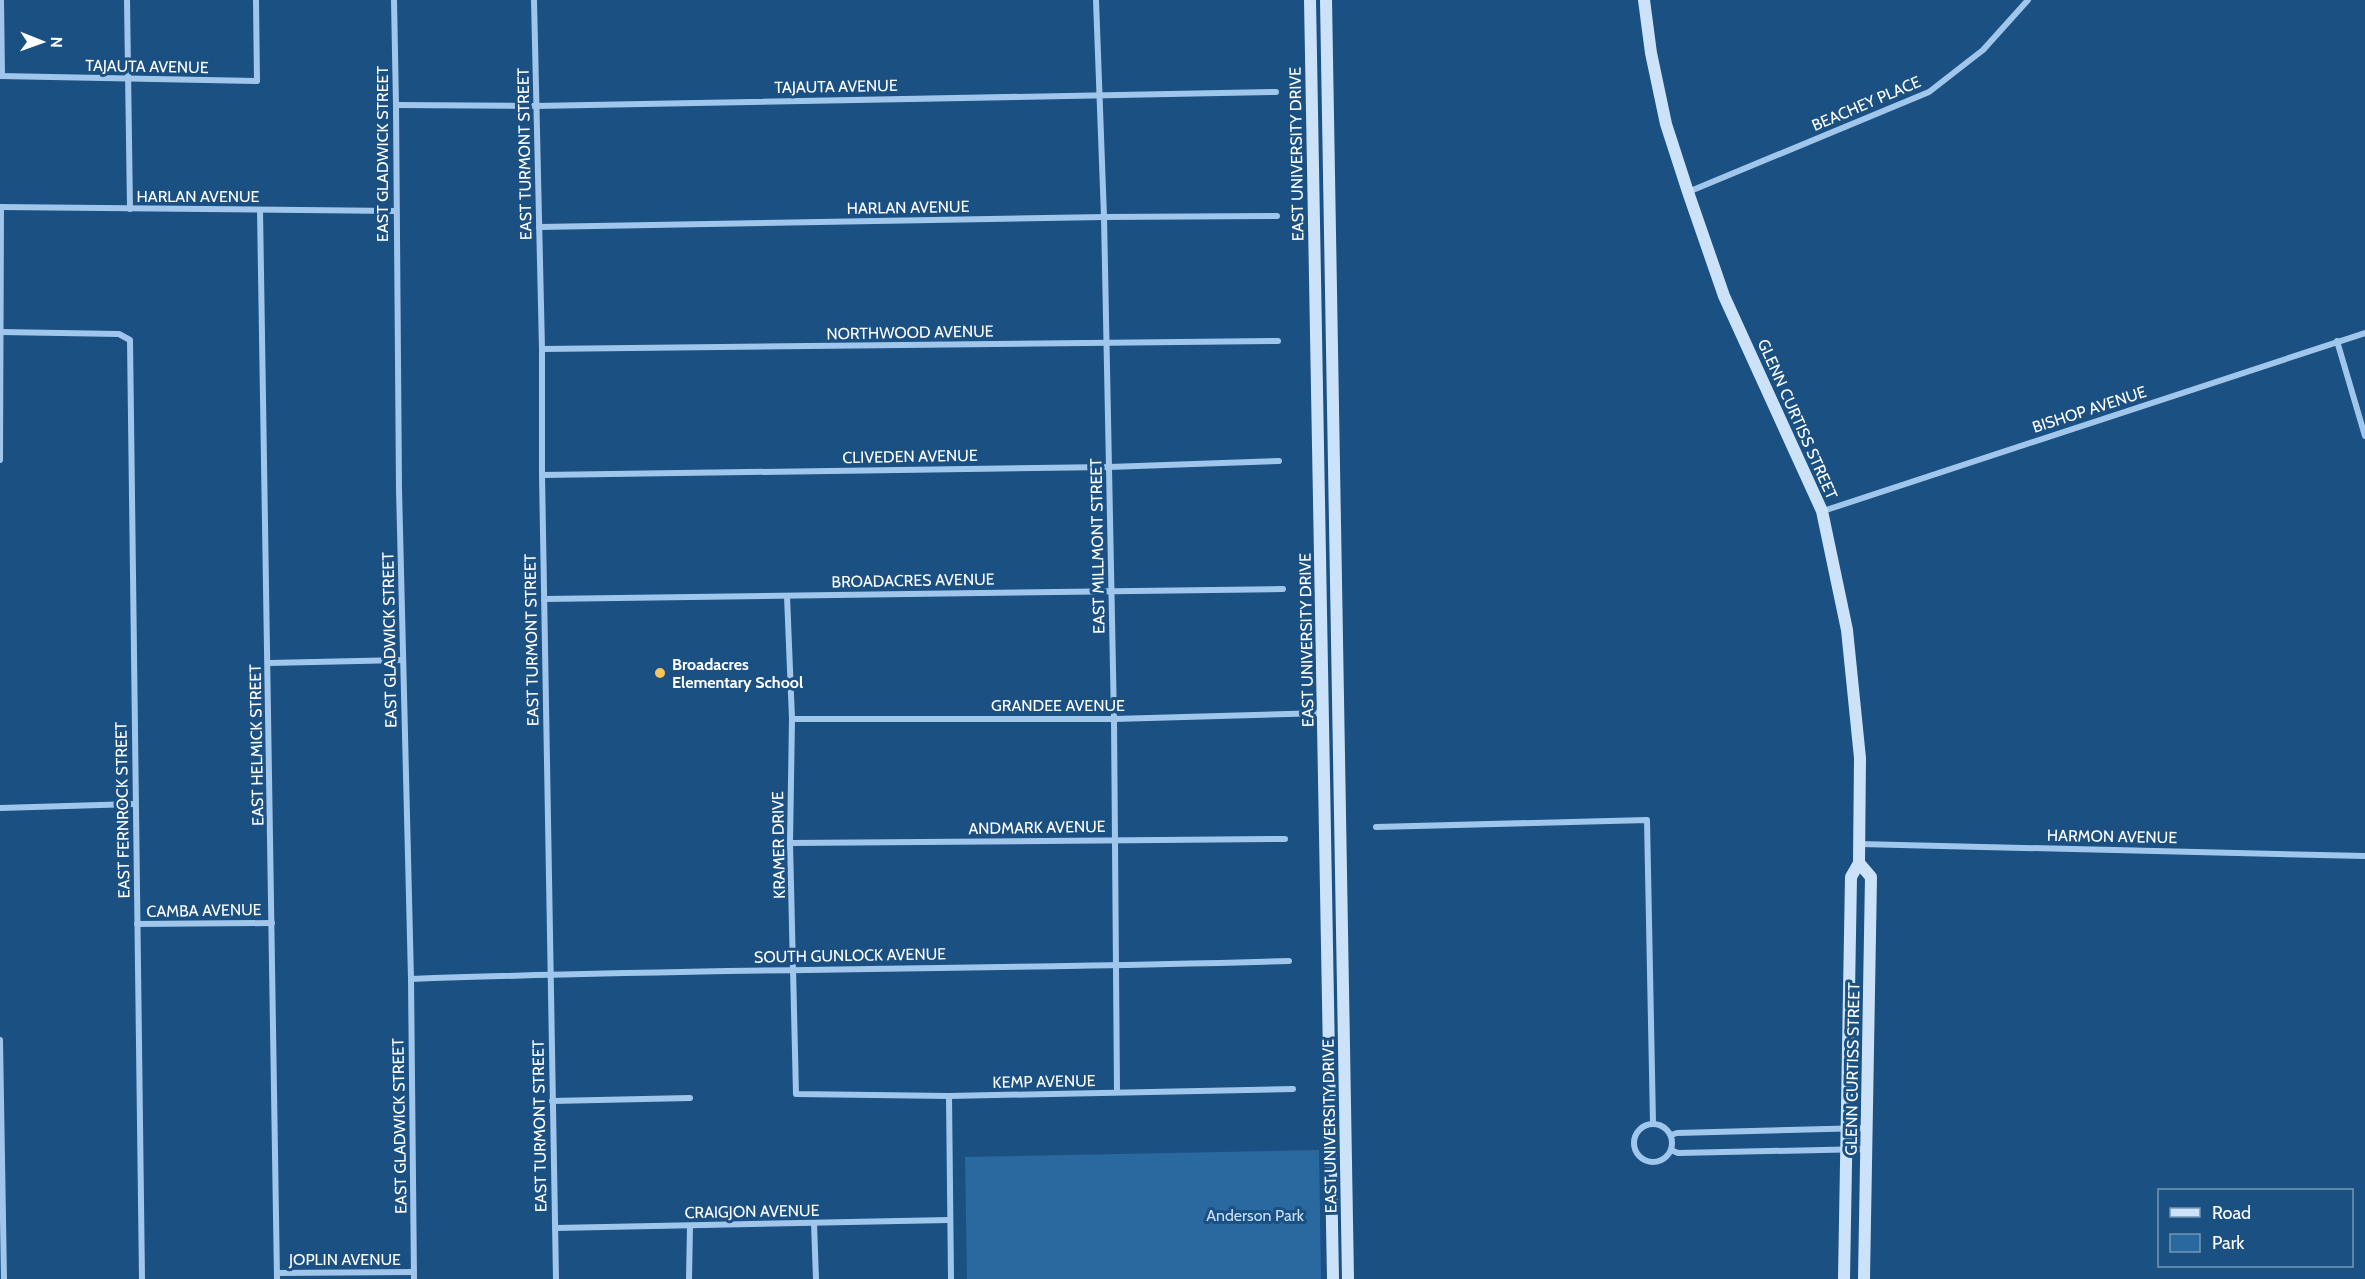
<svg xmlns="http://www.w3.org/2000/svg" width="2365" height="1279" viewBox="0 0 2365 1279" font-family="Cabin,sans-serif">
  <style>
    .green { fill: #2a68a0 }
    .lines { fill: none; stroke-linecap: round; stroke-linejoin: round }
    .street { stroke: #a0c7eb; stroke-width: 6 }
    .secondary { stroke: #cce2f8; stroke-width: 12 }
    .poi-dot { fill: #fdc35c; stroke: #1b5083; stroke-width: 2 }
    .labels { text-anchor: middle; stroke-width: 6; stroke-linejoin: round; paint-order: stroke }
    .street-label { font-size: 16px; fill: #fff; stroke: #1b5083 }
    .poi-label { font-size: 16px; font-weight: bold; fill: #fff; stroke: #1b5083; text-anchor: start }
    .park-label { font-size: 16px; fill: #c5e0f8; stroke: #1b5083 }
  </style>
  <rect width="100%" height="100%" fill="#1b5083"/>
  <path class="green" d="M 1319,1150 L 1321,1279 L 967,1279 L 965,1157 Z"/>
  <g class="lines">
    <g class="street">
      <path d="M 1,0 L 2,76"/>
      <path d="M 127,0 L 130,209"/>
      <path d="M 394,0 L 396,105 L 399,489 L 411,979 L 414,1279"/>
      <path d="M 534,0 L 542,349 L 542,475 L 556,1279"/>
      <path d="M 1096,0 L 1104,217 L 1114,719 L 1117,1092"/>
      <path d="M 0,76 L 257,81 L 256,0"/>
      <path d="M 396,105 L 535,106 L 1276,92"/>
      <path d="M 1688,192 L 1929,92 L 1983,50 L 2028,0"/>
      <path d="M 0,207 L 396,211"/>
      <path d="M 260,210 L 277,1279"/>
      <path d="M 539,227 L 1104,217 L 1277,216"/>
      <path d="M 1,332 L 119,334 L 130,340 L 142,1279"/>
      <path d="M 2337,341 L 2365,436"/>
      <path d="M 542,349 L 1278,341"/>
      <path d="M 0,460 L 1,207"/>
      <path d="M 542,475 L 1109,467 L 1279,461"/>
      <path d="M 1823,511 L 2365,333"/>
      <path d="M 787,596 L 792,719 L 790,843 L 796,1094 L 949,1096 L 1293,1089"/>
      <path d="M 544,599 L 1283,589"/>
      <path d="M 269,663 L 403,660"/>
      <path d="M 792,719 L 1114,719 L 1323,713"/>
      <path d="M 0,808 L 134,804"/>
      <path d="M 1376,827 L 1647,820 L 1653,1123"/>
      <path d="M 790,843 L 1285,839"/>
      <path d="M 1859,844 L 2365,856"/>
      <path d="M 137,924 L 272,923"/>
      <path d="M 411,979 C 704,968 996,970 1289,961"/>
      <path d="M 0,1040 L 4,1279"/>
      <path d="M 949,1096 L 951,1279"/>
      <path d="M 552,1101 L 690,1098"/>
      <circle cx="1653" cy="1143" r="19"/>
      <path d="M 1671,1135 L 1677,1133 L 1866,1128"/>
      <path d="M 1671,1150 L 1678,1153 L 1867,1149"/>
      <path d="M 814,1223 L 816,1279"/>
      <path d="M 555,1228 L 949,1220"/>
      <path d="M 277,1273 L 414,1272"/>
      <path d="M 689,1279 L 690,1226"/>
    </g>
    <g class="secondary">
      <path d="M 1310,0 L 1333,1279"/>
      <path d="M 1326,0 L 1348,1279"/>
      <path d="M 1644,0 L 1651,53 L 1666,124 L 1688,192 L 1724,296 L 1822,511 L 1847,630 L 1860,758 L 1859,863 L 1851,877 L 1844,1279"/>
      <path d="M 1859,863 L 1871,877 L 1864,1279"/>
    </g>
  </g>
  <circle class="poi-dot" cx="660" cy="673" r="6"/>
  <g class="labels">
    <g class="street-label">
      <text transform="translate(147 66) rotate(1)" y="6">TAJAUTA AVENUE</text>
      <text transform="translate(836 86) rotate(-1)" y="6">TAJAUTA AVENUE</text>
      <text transform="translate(1866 103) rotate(-23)" y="6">BEACHEY PLACE</text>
      <text transform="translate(382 154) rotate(-90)" y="6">EAST GLADWICK STREET</text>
      <text transform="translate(524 154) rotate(-91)" y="6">EAST TURMONT STREET</text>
      <text transform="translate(1296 154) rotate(-91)" y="6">EAST UNIVERSITY DRIVE</text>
      <text x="198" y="202">HARLAN AVENUE</text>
      <text transform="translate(908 207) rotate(-1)" y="6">HARLAN AVENUE</text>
      <text transform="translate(910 332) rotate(-1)" y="6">NORTHWOOD AVENUE</text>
      <text transform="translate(2089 409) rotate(-18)" y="6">BISHOP AVENUE</text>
      <text transform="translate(1798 419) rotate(66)" y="6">GLENN CURTISS STREET</text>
      <text transform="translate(910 456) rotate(-1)" y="6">CLIVEDEN AVENUE</text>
      <text transform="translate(1097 546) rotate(-91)" y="6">EAST MILLMONT STREET</text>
      <text transform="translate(913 580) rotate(-1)" y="6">BROADACRES AVENUE</text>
      <text transform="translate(389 640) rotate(-91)" y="6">EAST GLADWICK STREET</text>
      <text transform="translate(531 640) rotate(-91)" y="6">EAST TURMONT STREET</text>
      <text transform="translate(1306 640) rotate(-91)" y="6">EAST UNIVERSITY DRIVE</text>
      <text x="1058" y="711">GRANDEE AVENUE</text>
      <text transform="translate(256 745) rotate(-91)" y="6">EAST HELMICK STREET</text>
      <text transform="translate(122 810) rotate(-91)" y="6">EAST FERNROCK STREET</text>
      <text transform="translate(1037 827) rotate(-1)" y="6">ANDMARK AVENUE</text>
      <text transform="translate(2112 836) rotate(1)" y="6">HARMON AVENUE</text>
      <text transform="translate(778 845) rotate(-91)" y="6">KRAMER DRIVE</text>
      <text transform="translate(204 910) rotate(-1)" y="6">CAMBA AVENUE</text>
      <text transform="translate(850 955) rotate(-1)" y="6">SOUTH GUNLOCK AVENUE</text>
      <text transform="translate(1852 1069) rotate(-89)" y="6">GLENN CURTISS STREET</text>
      <text transform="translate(1044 1081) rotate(-1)" y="6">KEMP AVENUE</text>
      <text transform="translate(399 1126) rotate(-91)" y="6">EAST GLADWICK STREET</text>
      <text transform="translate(539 1126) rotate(-91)" y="6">EAST TURMONT STREET</text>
      <text transform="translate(1329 1126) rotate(-91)" y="6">EAST UNIVERSITY DRIVE</text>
      <text transform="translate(752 1211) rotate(-1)" y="6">CRAIGJON AVENUE</text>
      <text x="345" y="1265">JOPLIN AVENUE</text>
    </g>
    <g class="poi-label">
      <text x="672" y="670">Broadacres<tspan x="672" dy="18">Elementary School</tspan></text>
    </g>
    <g class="park-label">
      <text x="1255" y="1221">Anderson Park</text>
    </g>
  </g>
  <rect x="2158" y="1189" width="195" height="78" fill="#1b5083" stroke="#7696b5" stroke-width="1.5"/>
  <rect x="2170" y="1208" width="30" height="9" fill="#cce2f8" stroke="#7696b5" stroke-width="1.5"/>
  <text x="2212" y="1219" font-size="18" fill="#ffffff">Road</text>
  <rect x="2170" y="1234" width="30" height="18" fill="#2a68a0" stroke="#7696b5" stroke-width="1.5"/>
  <text x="2212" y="1249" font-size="18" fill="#ffffff">Park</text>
  <g transform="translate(42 42) rotate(91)" stroke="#1b5083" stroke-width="4.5" paint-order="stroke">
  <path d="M0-4.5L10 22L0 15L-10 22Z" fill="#ffffff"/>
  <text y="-9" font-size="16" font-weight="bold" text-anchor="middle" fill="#ffffff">N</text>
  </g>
</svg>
